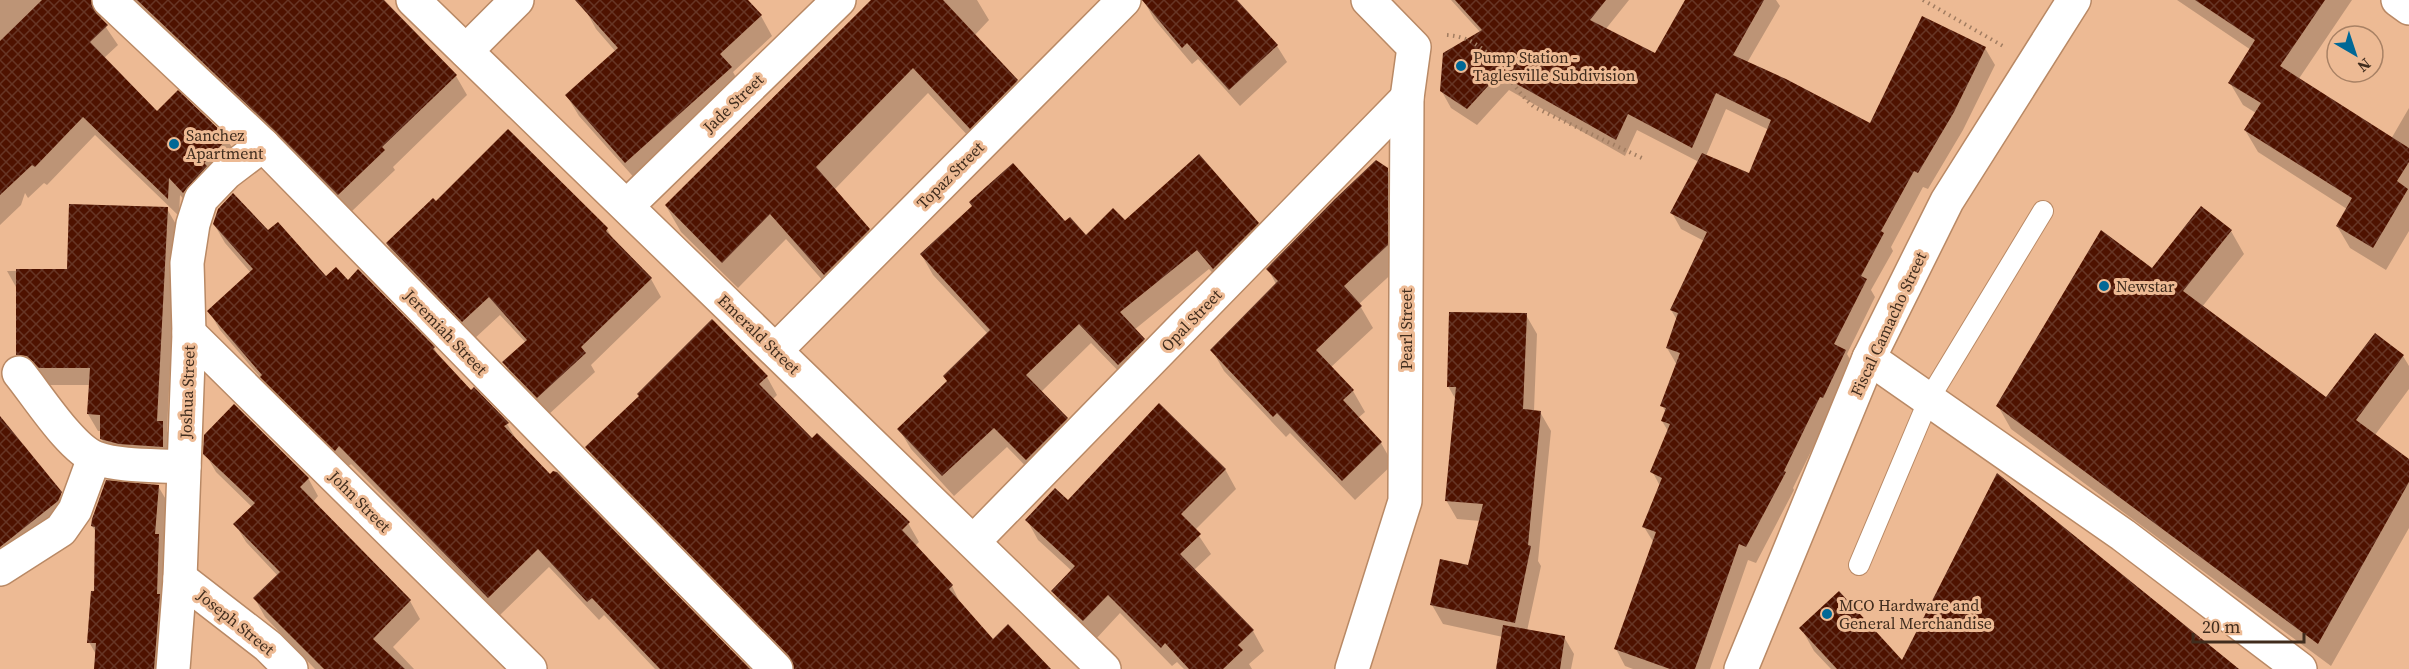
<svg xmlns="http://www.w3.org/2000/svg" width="2409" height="669" viewBox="0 0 2409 669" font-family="'Source Serif 4',serif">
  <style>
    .shadow { fill: #0003; fill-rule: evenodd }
    .building { fill: url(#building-cross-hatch) }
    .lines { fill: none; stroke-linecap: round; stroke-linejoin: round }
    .service-casing { stroke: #b98965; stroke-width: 22 }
    .minor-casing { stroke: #b98965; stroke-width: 36 }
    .tertiary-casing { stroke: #b98965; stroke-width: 36 }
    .path { stroke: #a17c60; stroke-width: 4; stroke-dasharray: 1.5 4.5; stroke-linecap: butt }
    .service { stroke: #fff; stroke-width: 20 }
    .minor { stroke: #fff; stroke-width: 33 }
    .tertiary { stroke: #fff; stroke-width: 33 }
    .poi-dot { fill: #006896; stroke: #edba94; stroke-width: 2 }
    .labels { text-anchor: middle; stroke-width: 6; stroke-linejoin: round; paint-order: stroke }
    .poi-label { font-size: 16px; fill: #402c1d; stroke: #edba94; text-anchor: start }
    .street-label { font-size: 16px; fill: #402c1d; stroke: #edba94 }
  </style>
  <defs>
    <pattern id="building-cross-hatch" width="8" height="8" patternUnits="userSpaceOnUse" patternTransform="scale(1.5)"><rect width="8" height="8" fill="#4e1200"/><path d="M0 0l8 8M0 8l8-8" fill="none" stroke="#663525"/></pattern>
  </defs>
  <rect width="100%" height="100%" fill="#edba94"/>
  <g class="shadow">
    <path d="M 0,0 L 382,0 L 456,76 L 467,95 L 393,167 L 395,170 L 350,213 L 101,15 L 101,20 L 118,45 L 104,58 L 157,113 L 178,93 L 227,139 L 238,158 L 195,211 L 180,195 L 179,216 L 95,135 L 47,185 L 44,183 L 28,198 L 25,193 L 21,205 L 0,225 Z"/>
    <path d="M 596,0 L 746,0 L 761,16 L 772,36 L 733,72 L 742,88 L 638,182 L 579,116 L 567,96 L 616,52 L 596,29 L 585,9 Z"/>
    <path d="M 872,0 L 977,0 L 989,20 L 974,36 L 1017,81 L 1032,107 L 985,154 L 928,93 L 834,190 L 869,230 L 884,256 L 840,300 L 786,239 L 738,288 L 681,232 L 666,206 Z"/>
    <path d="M 1140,0 L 1219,0 L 1277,46 L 1287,62 L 1240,106 L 1198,59 L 1192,64 L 1154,19 L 1144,1 Z"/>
    <path d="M 1451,0 L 1629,0 L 1605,30 L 1655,55 L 1686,0 L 1776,0 L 1780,6 L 1747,63 L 1870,125 L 1985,48 L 1995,65 L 1963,130 L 1928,189 L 1923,187 L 1891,247 L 1893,251 L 1871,290 L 1875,297 L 1847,354 L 1855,368 L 1830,413 L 1793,488 L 1794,490 L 1756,563 L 1748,560 L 1710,669 L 1633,669 L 1625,666 L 1616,649 L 1654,543 L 1644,527 L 1660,486 L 1652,471 L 1668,431 L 1662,421 L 1666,412 L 1662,406 L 1677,365 L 1667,348 L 1677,320 L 1671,310 L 1704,241 L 1681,229 L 1672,213 L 1699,162 L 1637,130 L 1625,156 L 1509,90 L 1477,125 L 1451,108 L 1441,90 L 1481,33 ZM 1726,109 L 1769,130 L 1750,175 L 1706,156 Z"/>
    <path d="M 2177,0 L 2352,0 L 2298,80 L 2391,139 L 2409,108 L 2409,231 L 2386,270 L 2350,248 L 2337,226 L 2347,209 L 2258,152 L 2245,130 L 2256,113 L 2243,105 L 2230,83 L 2251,50 Z"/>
    <path d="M 1387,169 L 1399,191 L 1399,267 L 1359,304 L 1373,328 L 1330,368 L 1353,391 L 1365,412 L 1358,418 L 1381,443 L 1393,464 L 1355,500 L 1290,433 L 1286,437 L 1224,371 L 1212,350 L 1276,284 L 1268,269 Z"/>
    <path d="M 436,203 L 607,229 L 615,243 L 651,279 L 661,297 L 591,365 L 595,372 L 548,415 L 514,381 L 504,362 L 526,343 L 500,315 L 474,339 L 398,262 L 387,244 Z"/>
    <path d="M 167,209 L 177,226 L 167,431 L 172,440 L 172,464 L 111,456 L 101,438 L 101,431 L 98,431 L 88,414 L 91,385 L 50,385 L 38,373 L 27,371 L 17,354 L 16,287 L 7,271 L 69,270 Z"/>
    <path d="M 1125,222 L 1258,223 L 1270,244 L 1226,288 L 1209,269 L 1134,330 L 1144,340 L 1155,361 L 1131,384 L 1091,343 L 1041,392 L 1067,419 L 1079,439 L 1039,480 L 1007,447 L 954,496 L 911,449 L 899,429 L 948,382 L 988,334 L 933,275 L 921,254 L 1065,223 L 1086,237 Z"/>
    <path d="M 214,224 L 268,232 L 326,278 L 348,282 L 434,348 L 440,359 L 470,392 L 507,424 L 518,442 L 550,476 L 750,669 L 655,669 L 604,615 L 599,620 L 549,567 L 500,615 L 351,464 L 346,468 L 273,396 L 265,383 L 220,330 L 209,311 L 251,273 L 225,243 Z"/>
    <path d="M 2231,231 L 2244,254 L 2202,307 L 2326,399 L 2403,356 L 2409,366 L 2409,389 L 2375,435 L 2409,461 L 2409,528 L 2331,666 L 2011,429 L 1998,406 L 2153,270 Z"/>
    <path d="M 1526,315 L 1537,334 L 1534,411 L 1540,412 L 1551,431 L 1538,561 L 1541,566 L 1527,631 L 1564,637 L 1574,654 L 1571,669 L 1497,669 L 1503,637 L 1443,624 L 1432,605 L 1469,567 L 1480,521 L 1457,519 L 1446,500 L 1456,400 L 1448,386 Z"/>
    <path d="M 767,377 L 777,395 L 772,400 L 812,440 L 908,523 L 919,542 L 915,546 L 952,586 L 961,605 L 992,641 L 1049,669 L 794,669 L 597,465 L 587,447 Z"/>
    <path d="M 0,434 L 60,493 L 74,517 L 0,567 Z"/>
    <path d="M 205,453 L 308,478 L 318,496 L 313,502 L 410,601 L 420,619 L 393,647 L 414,669 L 315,669 L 265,617 L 255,599 L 278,576 L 246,542 L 235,524 L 253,508 L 216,472 Z"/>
    <path d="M 1225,469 L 1236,489 L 1195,530 L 1211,554 L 1194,570 L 1253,631 L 1264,651 L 1249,664 L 1252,669 L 1184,669 L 1177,662 L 1172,666 L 1120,613 L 1095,640 L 1064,611 L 1053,591 L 1072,571 L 1038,540 L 1027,520 L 1068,502 Z"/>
    <path d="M 158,486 L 168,503 L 164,546 L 168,553 L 165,669 L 96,669 L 97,656 L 89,642 L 95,593 L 97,533 L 92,526 Z"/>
    <path d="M 1801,628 L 1902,663 L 2237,669 L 1831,669 L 1814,651 Z"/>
  </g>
  <g class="building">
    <path d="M 42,0 L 91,0 L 96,13 L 108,25 L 90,42 L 157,111 L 178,90 L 228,138 L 204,163 L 207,166 L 183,193 L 169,178 L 168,199 L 83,117 L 35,167 L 32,165 L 0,195 L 0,41 Z"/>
    <path d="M 137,0 L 384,0 L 457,75 L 382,147 L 385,150 L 338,195 L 276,132 Z"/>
    <path d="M 575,0 L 748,0 L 762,15 L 720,54 L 732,67 L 625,163 L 565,95 L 618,48 Z"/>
    <path d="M 871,0 L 943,0 L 1018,80 L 970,129 L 913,68 L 816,167 L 870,229 L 824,275 L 770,214 L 722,263 L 665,205 Z"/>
    <path d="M 1142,0 L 1237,0 L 1278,45 L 1229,90 L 1187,43 L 1182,48 Z"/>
    <path d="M 1455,0 L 1606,0 L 1590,20 L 1655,53 L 1685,0 L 1764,0 L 1733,55 L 1786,79 L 1870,123 L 1922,16 L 1986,47 L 1954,112 L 1918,173 L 1914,171 L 1881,231 L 1884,233 L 1861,276 L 1867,279 L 1834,344 L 1846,350 L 1823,398 L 1820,397 L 1784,471 L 1786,472 L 1746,547 L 1739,544 L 1695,669 L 1670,669 L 1614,649 L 1656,532 L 1642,527 L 1662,478 L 1650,472 L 1670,424 L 1661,421 L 1666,408 L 1660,406 L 1680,353 L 1666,348 L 1678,313 L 1670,310 L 1707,232 L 1670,213 L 1702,153 L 1749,173 L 1771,120 L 1716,93 L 1692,148 L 1628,114 L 1616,140 L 1499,74 L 1467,109 L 1440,91 L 1443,53 L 1482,30 Z"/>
    <path d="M 2195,0 L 2325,0 L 2280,66 L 2409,148 L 2409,162 L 2397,181 L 2408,189 L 2373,248 L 2336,226 L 2352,198 L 2244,130 L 2261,103 L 2228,83 L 2255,40 Z"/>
    <path d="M 508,129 L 608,228 L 606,231 L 652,278 L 581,347 L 586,353 L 537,398 L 502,362 L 527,340 L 489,297 L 462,322 L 386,243 L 433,198 L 436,201 Z"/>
    <path d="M 1199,154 L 1259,223 L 1213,269 L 1197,250 L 1120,312 L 1145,339 L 1118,365 L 1079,324 L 1026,375 L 1068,418 L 1026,460 L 994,428 L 942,476 L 897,429 L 947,381 L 943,376 L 990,330 L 920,254 L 972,206 L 969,202 L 1013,163 L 1065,221 L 1070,217 L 1086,235 L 1113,208 L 1125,220 Z"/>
    <path d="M 1376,160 L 1388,168 L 1388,245 L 1344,286 L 1362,306 L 1316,350 L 1354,390 L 1343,400 L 1382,442 L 1342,481 L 1277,413 L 1273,417 L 1210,350 L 1278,281 L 1266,269 L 1335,199 Z"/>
    <path d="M 233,193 L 268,230 L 278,222 L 326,276 L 336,267 L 348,280 L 358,269 L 435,347 L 433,349 L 471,390 L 474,387 L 509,423 L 504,426 L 550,474 L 553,471 L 557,472 L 750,669 L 660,669 L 592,598 L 587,602 L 538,549 L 488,598 L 339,446 L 335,451 L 260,377 L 262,375 L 207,311 L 253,269 L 213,224 L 218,209 Z"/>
    <path d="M 69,204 L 168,207 L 157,421 L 163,421 L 163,447 L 119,444 L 100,439 L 100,415 L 87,414 L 90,368 L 39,368 L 27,356 L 16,355 L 16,269 L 67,269 Z"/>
    <path d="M 2201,206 L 2232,230 L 2183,291 L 2326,397 L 2375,333 L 2404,355 L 2356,420 L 2409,459 L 2409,482 L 2318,644 L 1996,406 L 2101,230 L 2152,268 Z"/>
    <path d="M 1449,312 L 1527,313 L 1523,409 L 1541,411 L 1528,545 L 1531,546 L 1515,623 L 1430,605 L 1440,559 L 1468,565 L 1483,504 L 1445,501 L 1456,387 L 1447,387 Z"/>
    <path d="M 712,319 L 768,376 L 759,384 L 812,438 L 817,433 L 910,522 L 902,530 L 953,585 L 949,589 L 993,639 L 1008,624 L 1051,669 L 794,669 L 789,656 L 585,447 L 639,396 L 637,394 Z"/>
    <path d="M 1159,403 L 1226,469 L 1181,514 L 1201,534 L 1180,554 L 1254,630 L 1238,645 L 1243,650 L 1223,669 L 1189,669 L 1165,643 L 1161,648 L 1108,595 L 1083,621 L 1051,591 L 1075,566 L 1025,520 L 1055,488 L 1068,500 Z"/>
    <path d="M 234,404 L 309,478 L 300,487 L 411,600 L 373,639 L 405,669 L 324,669 L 253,598 L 280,572 L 233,524 L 255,503 L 203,454 L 204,435 Z"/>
    <path d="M 0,416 L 62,492 L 58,501 L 0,547 Z"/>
    <path d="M 1997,473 L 2239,669 L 1837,669 L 1799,628 L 1839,591 L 1902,660 Z"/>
    <path d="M 106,480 L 159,485 L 155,534 L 159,534 L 157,594 L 160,594 L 154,669 L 94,669 L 96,643 L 87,643 L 91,591 L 94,591 L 95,527 L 91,526 L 92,519 Z"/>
    <path d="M 1503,625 L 1565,636 L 1560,669 L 1496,669 Z"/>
  </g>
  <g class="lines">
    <g class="service-casing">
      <path id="service" d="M 1859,565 L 1929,399 L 2043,211"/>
    </g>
    <g class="minor-casing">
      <g id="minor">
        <path d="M 109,0 L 263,145 L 776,669"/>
        <path d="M 413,0 L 1104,669"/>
        <path d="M 2398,0 L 2409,8"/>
        <path d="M 466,51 L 517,0"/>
        <path d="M 627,206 L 839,0"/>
        <path d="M 189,333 L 530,669"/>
        <path d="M 776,350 L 1124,0"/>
        <path d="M 1869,358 L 2123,535 L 2300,669"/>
        <path d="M 19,373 C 37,395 71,449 96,458 C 121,467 157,465 184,467"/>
        <path d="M 974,541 L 1407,98"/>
        <path d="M 0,569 L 61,530 L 75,510 L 94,458"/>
        <path d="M 180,578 L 268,646 L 291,669"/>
        <path d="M 173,669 L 180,578 L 189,333 L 187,263 L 193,224 L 201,199 L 226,173 L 263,145"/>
        <path d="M 1352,669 L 1405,501 L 1407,98 L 1414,47 L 1368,0"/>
      </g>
    </g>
    <g class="tertiary-casing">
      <path id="tertiary" d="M 1741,669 L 1869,358 L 1947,201 L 2074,0"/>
    </g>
    <g class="path">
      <path d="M 1923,0 L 2003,46"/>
      <path d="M 1447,35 C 1492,38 1505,82 1534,107 L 1642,158"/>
    </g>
    <use href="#service" class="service"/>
    <use href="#minor" class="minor"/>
    <use href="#tertiary" class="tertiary"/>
  </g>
  <g class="poi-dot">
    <circle cx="1461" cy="66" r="6"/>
    <circle cx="174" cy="144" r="6"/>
    <circle cx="2104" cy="286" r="6"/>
    <circle cx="1827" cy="614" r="6"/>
  </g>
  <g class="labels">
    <g class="poi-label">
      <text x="1473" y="63">Pump Station -<tspan x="1473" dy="18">Taglesville Subdivision</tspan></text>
      <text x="186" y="141">Sanchez<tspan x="186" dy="18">Apartment</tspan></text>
      <text x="2116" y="292">Newstar</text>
      <text x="1839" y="611">MCO Hardware and<tspan x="1839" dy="18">General Merchandise</tspan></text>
    </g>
    <g class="street-label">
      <text transform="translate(733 103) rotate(-44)" y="6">Jade Street</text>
      <text transform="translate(950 175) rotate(-45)" y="6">Topaz Street</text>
      <text transform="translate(1191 320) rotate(-46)" y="6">Opal Street</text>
      <text transform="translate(1888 324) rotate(-65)" y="6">Fiscal Camacho Street</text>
      <text transform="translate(1406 329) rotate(-90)" y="6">Pearl Street</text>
      <text transform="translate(446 332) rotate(46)" y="6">Jeremiah Street</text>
      <text transform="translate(759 334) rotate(44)" y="6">Emerald Street</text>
      <text transform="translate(187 392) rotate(-88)" y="6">Joshua Street</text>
      <text transform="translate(360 501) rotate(45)" y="6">John Street</text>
      <text transform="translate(236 622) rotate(39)" y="6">Joseph Street</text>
    </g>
  </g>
  <g transform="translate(2355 54) rotate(141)"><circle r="28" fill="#edba94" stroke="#a88164" stroke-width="1.5"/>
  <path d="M0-4.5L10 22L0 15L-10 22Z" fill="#006896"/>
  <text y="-9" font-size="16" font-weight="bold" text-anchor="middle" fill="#402c1d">N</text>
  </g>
  <path d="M2193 633v9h111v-9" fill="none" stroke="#402c1d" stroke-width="3"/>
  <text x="2202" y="633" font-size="18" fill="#402c1d" stroke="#edba94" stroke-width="4.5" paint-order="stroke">20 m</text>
</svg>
